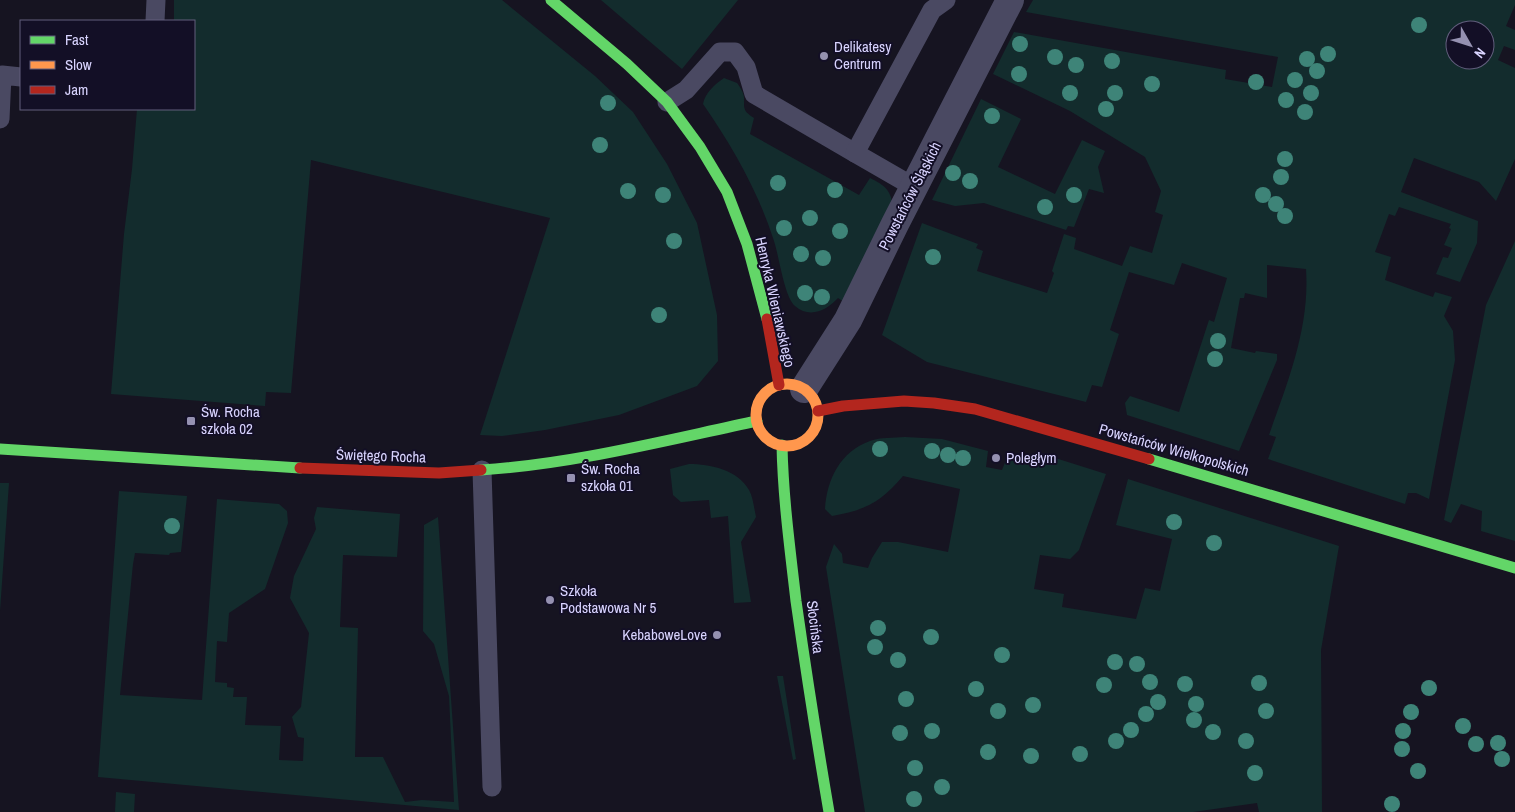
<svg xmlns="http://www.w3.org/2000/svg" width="1515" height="812" viewBox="0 0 1515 812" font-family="'Archivo Narrow',sans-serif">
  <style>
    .green { fill: #132c2d; fill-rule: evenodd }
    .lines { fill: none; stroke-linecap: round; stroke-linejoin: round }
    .lane { stroke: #4a4962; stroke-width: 19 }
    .street { stroke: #4a4962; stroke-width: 28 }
    .fast { stroke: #63d668; stroke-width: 11 }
    .slow { stroke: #ff974d; stroke-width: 11 }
    .jam { stroke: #b3261e; stroke-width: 11 }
    .tree { fill: #3e8478 }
    .poi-dot { fill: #9591b1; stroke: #130f26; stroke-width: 2 }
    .labels { text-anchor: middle; stroke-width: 4; stroke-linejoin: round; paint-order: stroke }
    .poi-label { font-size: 15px; fill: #d9d4ff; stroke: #130f26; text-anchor: start }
    .street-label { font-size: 15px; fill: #d9d4ff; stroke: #130f26 }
  </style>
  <rect width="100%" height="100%" fill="#161421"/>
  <g class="green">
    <path d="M 174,0 L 502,0 L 595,76 L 633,112 L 667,164 L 697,223 L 717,315 L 718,361 L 697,386 L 619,415 L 545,430 L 502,436 L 480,435 L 550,218 L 311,160 L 291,393 L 266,392 L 265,406 L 111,394 L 124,234 L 132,169 L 137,109 L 194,109 L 194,21 L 174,21 Z"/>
    <path d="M 601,0 L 738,0 L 682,69 Z"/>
    <path d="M 1033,0 L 1515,0 L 1515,5 L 1506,26 L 1515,30 L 1515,50 L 1504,46 L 1498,60 L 1515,68 L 1515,159 L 1496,201 L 1479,182 L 1414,158 L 1401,192 L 1478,221 L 1477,243 L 1460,282 L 1436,274 L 1443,257 L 1448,258 L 1452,248 L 1444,245 L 1451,229 L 1449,228 L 1451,224 L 1399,207 L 1395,216 L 1389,214 L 1375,252 L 1391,257 L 1385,280 L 1433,297 L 1435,292 L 1452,297 L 1444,316 L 1453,331 L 1455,360 L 1429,499 L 1416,493 L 1408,493 L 1405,504 L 1268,459 L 1276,437 L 1269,435 C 1288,381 1310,327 1306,269 L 1267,265 L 1267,298 L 1245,293 L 1244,298 L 1240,298 L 1231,348 L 1255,353 L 1256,351 L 1277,354 L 1277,360 L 1239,451 L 1127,415 L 1125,403 L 1130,396 L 1179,412 L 1209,320 L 1214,322 L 1227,278 L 1182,263 L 1174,285 L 1129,272 L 1110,330 L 1119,334 L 1102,387 L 1092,385 L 1086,402 L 927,362 L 882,335 L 922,223 L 978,244 L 976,248 L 983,251 L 977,271 L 1047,293 L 1054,273 L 1052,271 L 1064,234 L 1076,238 L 1074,249 L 1122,266 L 1130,246 L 1152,253 L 1163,215 L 1155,212 L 1161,191 L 1145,157 L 1070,111 L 993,74 L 1014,32 L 1226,70 L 1225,79 L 1272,87 L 1278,57 L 1026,12 ZM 1455,30 L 1485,30 L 1485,60 L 1455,60 Z"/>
    <path d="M 724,78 L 737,83 C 740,87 744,93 744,98 C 744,109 743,111 754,118 L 750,134 L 859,195 L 870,178 C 886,186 891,190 893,208 L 844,302 L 838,298 C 827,310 810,319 795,306 C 784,297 779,254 773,238 C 757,189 732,146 703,104 C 705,93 715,84 724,78 Z"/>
    <path d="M 981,99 L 1021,119 L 998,167 L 1055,194 L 1082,140 L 1105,151 L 1098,167 L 1104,193 L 1089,189 L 1074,227 L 1068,226 L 1066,230 L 984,203 L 955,206 L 932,200 Z"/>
    <path d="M 1515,241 L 1515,541 L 1481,531 L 1482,511 L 1461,504 L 1451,523 L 1444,520 L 1486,305 Z"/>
    <path d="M 905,437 L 942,439 L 988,451 L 986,467 L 1002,470 L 1008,455 L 1052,457 L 1106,474 L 1079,550 L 1070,559 L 1040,555 L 1034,589 L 1064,594 L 1062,607 L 1136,619 L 1145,588 L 1160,591 L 1172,539 L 1116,525 L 1128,479 L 1339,546 L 1321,650 L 1322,812 L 1259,812 L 1257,803 L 1193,812 L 865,812 L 826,567 L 834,544 L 842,554 L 843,563 L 868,568 L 872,558 L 882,542 L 898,542 L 948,552 L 960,489 L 903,476 C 881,502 866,510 832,516 L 825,509 C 827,479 840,452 870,441 C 881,437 893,438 905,437 Z"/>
    <path d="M 689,464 C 710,464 738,470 749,490 C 753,497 754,508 756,517 L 741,542 L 751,602 L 734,603 L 728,516 L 711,518 L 709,500 L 681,502 L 673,495 L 670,469 Z"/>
    <path d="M 0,483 L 9,483 L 0,611 Z"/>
    <path d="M 119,491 L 187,496 L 181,552 L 170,553 L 169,555 L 135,553 L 133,564 L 120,695 L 202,700 L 217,499 L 279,504 L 287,511 L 288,523 L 265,589 L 229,613 L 227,642 L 217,641 L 215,682 L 227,683 L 227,687 L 234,688 L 233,697 L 247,697 L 245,725 L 281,726 L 279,760 L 303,761 L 304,738 L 298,737 L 292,717 L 301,707 L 309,633 L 290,598 L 294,576 L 316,529 L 314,518 L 317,507 L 400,514 L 397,557 L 343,555 L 340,627 L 358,628 L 355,757 L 383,757 L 405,802 L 422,800 L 454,802 L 449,696 L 434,644 L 423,631 L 424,525 L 438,517 L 459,810 L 98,777 Z"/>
    <path d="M 777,676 L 783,676 L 796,759 L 793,760 Z"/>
    <path d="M 116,792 L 135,794 L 134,812 L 115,812 Z"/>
  </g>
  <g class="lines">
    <g class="lane">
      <path d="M 155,21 L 156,0"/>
      <path d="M 667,102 L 686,90 L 720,52 L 735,52 L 746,67 L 754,94 L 855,153"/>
      <path d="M 0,119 L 2,75 L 21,77"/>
      <path d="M 914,187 L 855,153 L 932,10 L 946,0"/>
      <path d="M 482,470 L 492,787"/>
    </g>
    <path class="street" d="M 804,389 L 848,320 L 895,224 L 1010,0"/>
    <g class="fast">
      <path d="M 551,0 L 627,64 L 667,102 L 700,147 L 727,192 L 747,244 L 767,319"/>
      <path d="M 782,445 C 783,497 790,549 796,601 C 806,671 817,742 829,812"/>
      <path d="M 0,449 L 300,468"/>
      <path d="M 1149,459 L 1515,568"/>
      <path d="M 481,470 C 574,464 666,440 757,421"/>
    </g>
    <circle class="slow" cx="787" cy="415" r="31"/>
    <g class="jam">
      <path d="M 767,319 L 779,385"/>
      <path d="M 818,411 L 843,406 L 904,401 L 934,403 L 975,409 L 1149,459"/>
      <path d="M 300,468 L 439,473 L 481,470"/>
    </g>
  </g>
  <g class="tree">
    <circle cx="1419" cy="25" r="8"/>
    <circle cx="1020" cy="44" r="8"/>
    <circle cx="1328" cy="54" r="8"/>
    <circle cx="1055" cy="57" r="8"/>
    <circle cx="1307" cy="59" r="8"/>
    <circle cx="1112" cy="61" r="8"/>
    <circle cx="1076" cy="65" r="8"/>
    <circle cx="1317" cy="71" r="8"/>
    <circle cx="1019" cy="74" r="8"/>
    <circle cx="1295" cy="80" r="8"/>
    <circle cx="1256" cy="82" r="8"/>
    <circle cx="1152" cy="84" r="8"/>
    <circle cx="1070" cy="93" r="8"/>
    <circle cx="1115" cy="93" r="8"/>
    <circle cx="1311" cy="93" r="8"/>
    <circle cx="1286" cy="100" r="8"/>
    <circle cx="608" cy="103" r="8"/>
    <circle cx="1106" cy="109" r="8"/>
    <circle cx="1305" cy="112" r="8"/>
    <circle cx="992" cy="116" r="8"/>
    <circle cx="600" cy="145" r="8"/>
    <circle cx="1285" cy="159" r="8"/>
    <circle cx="953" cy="173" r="8"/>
    <circle cx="1281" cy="177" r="8"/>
    <circle cx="970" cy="181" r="8"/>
    <circle cx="778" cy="183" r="8"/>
    <circle cx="835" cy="190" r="8"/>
    <circle cx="628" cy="191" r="8"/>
    <circle cx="663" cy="195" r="8"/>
    <circle cx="1074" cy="195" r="8"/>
    <circle cx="1263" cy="195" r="8"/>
    <circle cx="1276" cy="204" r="8"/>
    <circle cx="1045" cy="207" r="8"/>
    <circle cx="1285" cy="216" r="8"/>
    <circle cx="810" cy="218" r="8"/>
    <circle cx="784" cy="228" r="8"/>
    <circle cx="840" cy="231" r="8"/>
    <circle cx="674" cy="241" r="8"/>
    <circle cx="801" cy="254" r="8"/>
    <circle cx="933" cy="257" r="8"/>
    <circle cx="823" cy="258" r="8"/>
    <circle cx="805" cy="293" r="8"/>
    <circle cx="822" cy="297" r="8"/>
    <circle cx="659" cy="315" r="8"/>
    <circle cx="1218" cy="341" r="8"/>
    <circle cx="1215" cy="359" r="8"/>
    <circle cx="880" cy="449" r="8"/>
    <circle cx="932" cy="451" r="8"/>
    <circle cx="948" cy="455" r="8"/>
    <circle cx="963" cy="458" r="8"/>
    <circle cx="1174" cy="522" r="8"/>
    <circle cx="172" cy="526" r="8"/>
    <circle cx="1214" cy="543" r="8"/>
    <circle cx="878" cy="628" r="8"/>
    <circle cx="931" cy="637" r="8"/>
    <circle cx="875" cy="647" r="8"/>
    <circle cx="1002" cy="655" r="8"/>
    <circle cx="898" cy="660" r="8"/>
    <circle cx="1115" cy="662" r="8"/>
    <circle cx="1137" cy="664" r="8"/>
    <circle cx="1150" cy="682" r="8"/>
    <circle cx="1259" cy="683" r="8"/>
    <circle cx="1185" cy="684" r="8"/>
    <circle cx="1104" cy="685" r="8"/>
    <circle cx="1429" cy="688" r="8"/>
    <circle cx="976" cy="689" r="8"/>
    <circle cx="906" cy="699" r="8"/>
    <circle cx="1158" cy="702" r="8"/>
    <circle cx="1196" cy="704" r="8"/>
    <circle cx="1033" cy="705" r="8"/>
    <circle cx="998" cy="711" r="8"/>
    <circle cx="1266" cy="711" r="8"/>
    <circle cx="1411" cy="712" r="8"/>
    <circle cx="1146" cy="714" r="8"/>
    <circle cx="1194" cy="720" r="8"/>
    <circle cx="1463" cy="726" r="8"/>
    <circle cx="1131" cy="730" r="8"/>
    <circle cx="932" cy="731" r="8"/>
    <circle cx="1403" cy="731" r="8"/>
    <circle cx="1213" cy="732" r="8"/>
    <circle cx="900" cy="733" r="8"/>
    <circle cx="1116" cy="741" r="8"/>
    <circle cx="1246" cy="741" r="8"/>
    <circle cx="1498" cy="743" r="8"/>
    <circle cx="1476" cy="744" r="8"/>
    <circle cx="1402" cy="749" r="8"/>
    <circle cx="988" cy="752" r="8"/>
    <circle cx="1080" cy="754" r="8"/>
    <circle cx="1031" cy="756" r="8"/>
    <circle cx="1502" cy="759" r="8"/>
    <circle cx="915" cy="768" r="8"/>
    <circle cx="1418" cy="771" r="8"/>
    <circle cx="1255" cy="773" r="8"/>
    <circle cx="942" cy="787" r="8"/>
    <circle cx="914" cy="799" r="8"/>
    <circle cx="1392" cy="804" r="8"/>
  </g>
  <g class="poi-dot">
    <circle cx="824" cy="56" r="5"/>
    <rect x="186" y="416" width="10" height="10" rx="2.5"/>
    <circle cx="996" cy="458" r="5"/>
    <rect x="566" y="473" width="10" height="10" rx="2.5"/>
    <circle cx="550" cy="600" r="5"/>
    <circle cx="717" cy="635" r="5"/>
  </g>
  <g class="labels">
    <g class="poi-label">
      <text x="834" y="52">Delikatesy<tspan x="834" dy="17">Centrum</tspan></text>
      <text x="201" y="417">Św. Rocha<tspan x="201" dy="17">szkoła 02</tspan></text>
      <text x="1006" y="463">Poległym</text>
      <text x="581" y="474">Św. Rocha<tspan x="581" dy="17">szkoła 01</tspan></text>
      <text x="560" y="596">Szkoła<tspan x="560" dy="17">Podstawowa Nr 5</tspan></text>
      <text x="707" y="640" text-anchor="end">KebaboweLove</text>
    </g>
    <g class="street-label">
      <text transform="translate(910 196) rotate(-63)" y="5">Powstańców Śląskich</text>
      <text transform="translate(775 302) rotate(77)" y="5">Henryka Wieniawskiego</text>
      <text transform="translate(1174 450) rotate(16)" y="5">Powstańców Wielkopolskich</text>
      <text transform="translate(381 456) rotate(2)" y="5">Świętego Rocha</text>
      <text transform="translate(815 627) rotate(83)" y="5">Słocińska</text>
    </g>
  </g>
  <rect x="20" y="20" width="175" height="90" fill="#130f26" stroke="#625e7d"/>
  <rect x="30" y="36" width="25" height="8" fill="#63d668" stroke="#625e7d"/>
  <text x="65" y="45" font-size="15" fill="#d9d4ff">Fast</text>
  <rect x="30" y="61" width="25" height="8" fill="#ff974d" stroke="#625e7d"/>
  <text x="65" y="70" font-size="15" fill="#d9d4ff">Slow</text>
  <rect x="30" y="86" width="25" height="8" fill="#b3261e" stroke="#625e7d"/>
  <text x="65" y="95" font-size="15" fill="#d9d4ff">Jam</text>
  <g transform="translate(1470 45) rotate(129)"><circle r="24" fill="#130f26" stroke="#625e7d"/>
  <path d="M0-4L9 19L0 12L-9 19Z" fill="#9591b1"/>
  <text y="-8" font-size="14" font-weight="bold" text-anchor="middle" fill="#d9d4ff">N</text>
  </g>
</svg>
